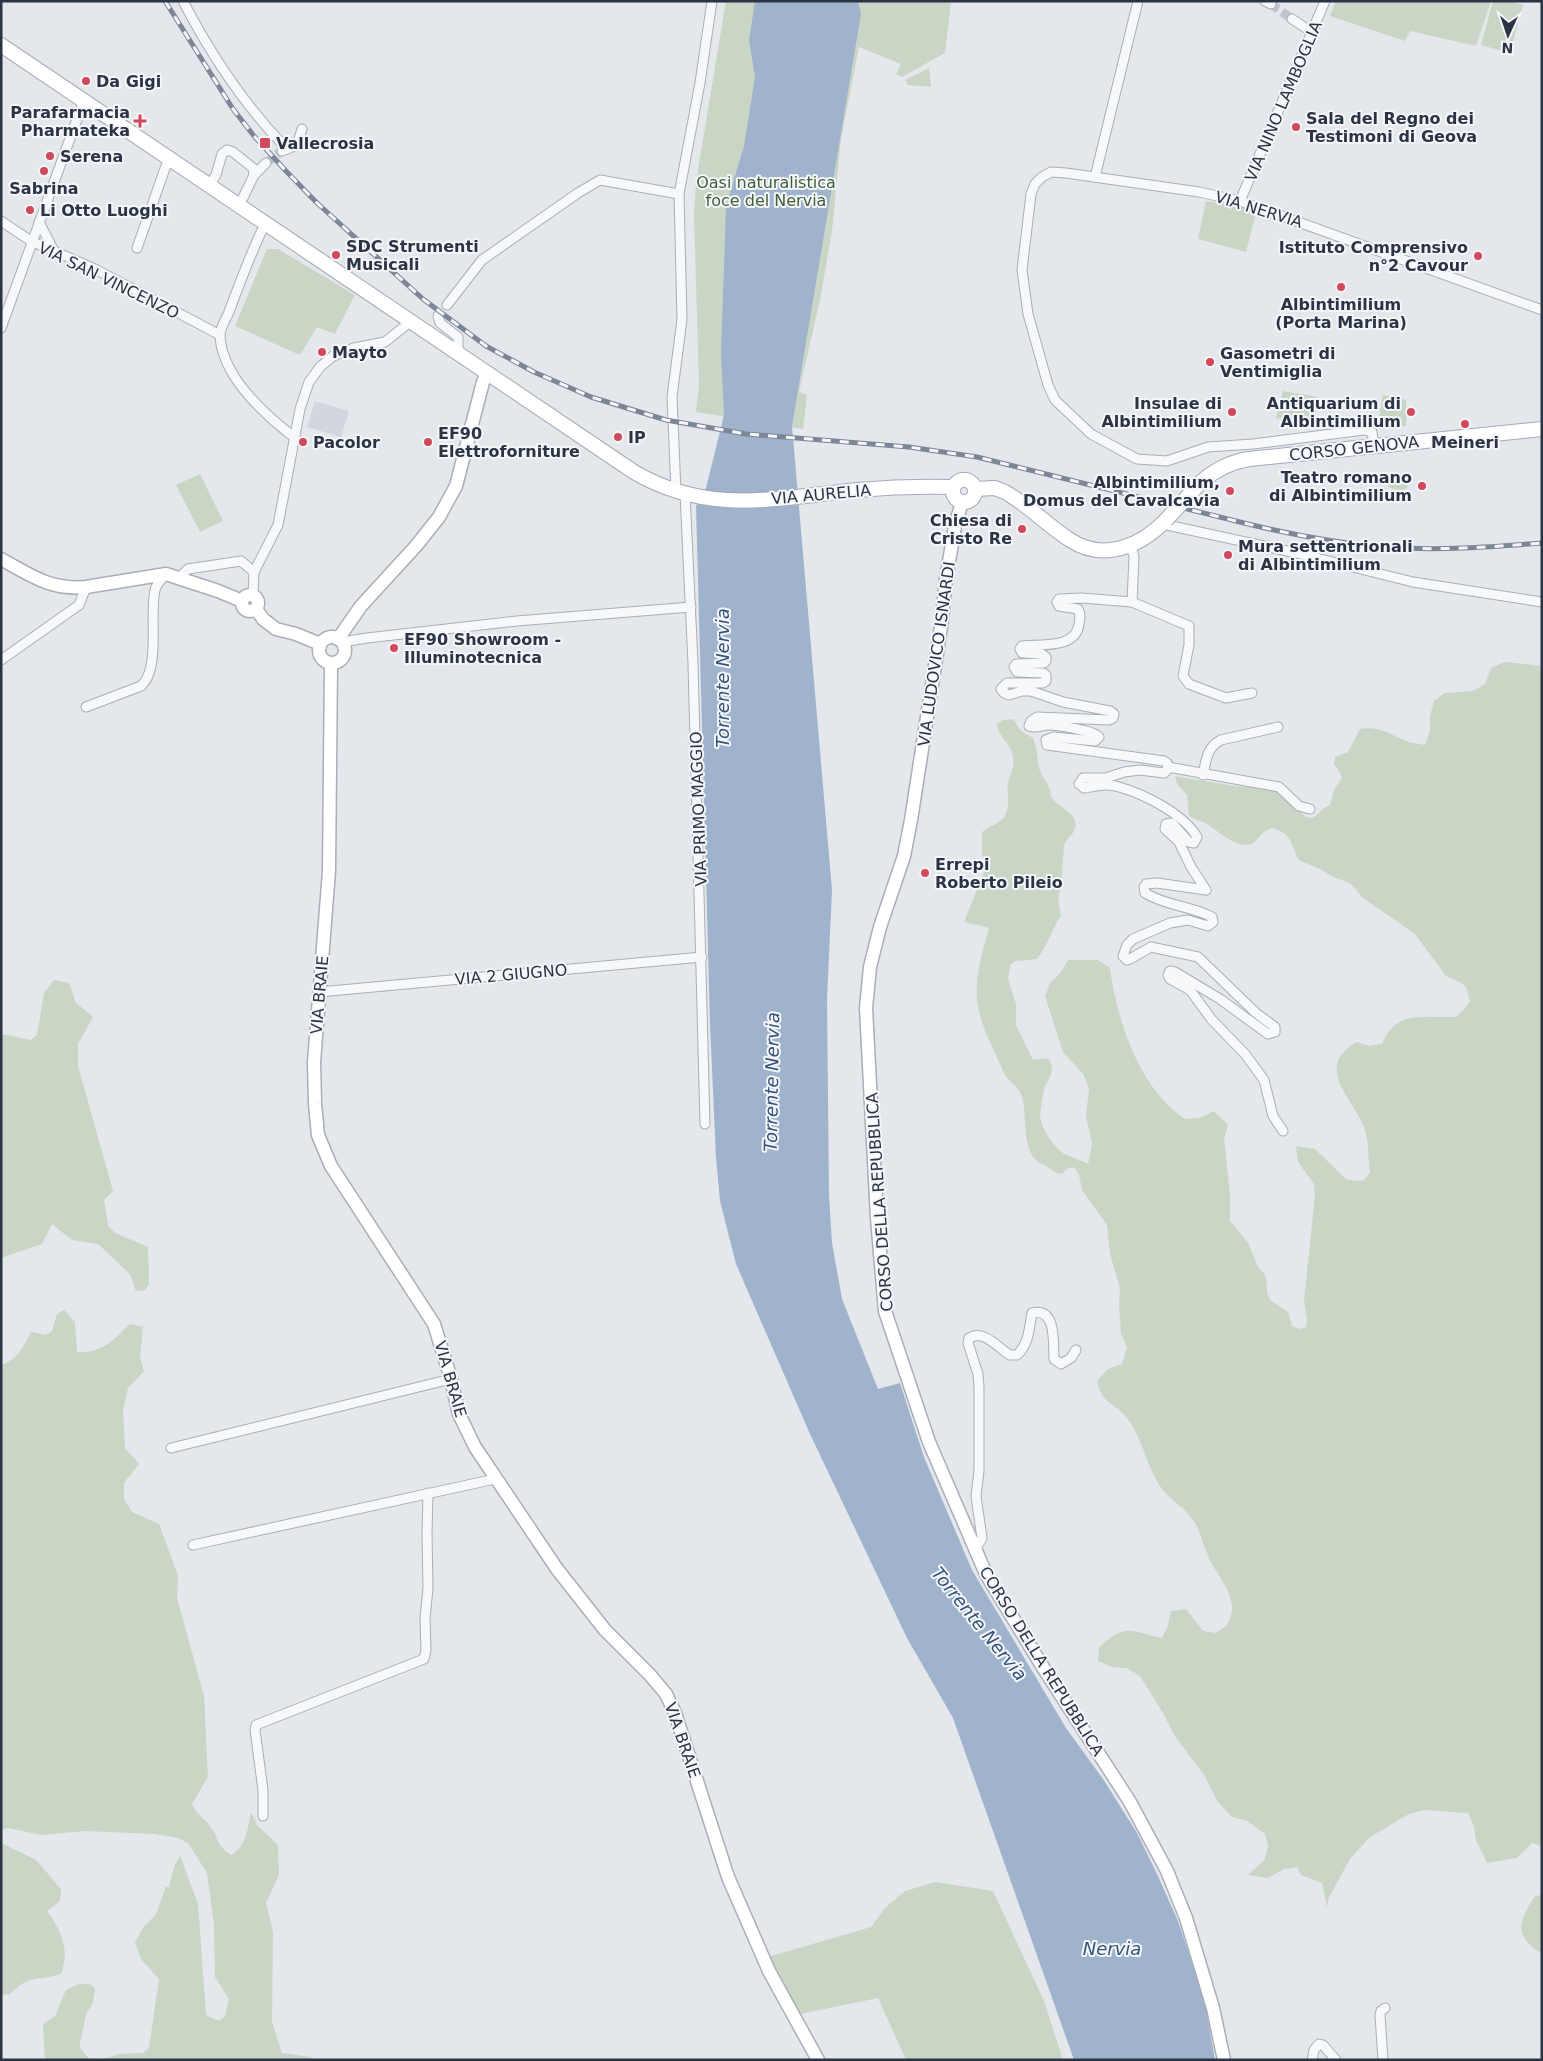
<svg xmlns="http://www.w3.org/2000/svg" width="1543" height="2061" viewBox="0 0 1543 2061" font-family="'DejaVu Sans',sans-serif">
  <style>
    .built { fill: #d2d6de }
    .green { fill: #c9d6c5 }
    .water { fill: #9fb4cc }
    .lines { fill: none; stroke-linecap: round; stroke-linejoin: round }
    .street-tunnel { stroke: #bfc3cb; stroke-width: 9; stroke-dasharray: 9 4.5; stroke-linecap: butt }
    .street-casing { stroke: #a9aeb7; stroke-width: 11 }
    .secondary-casing { stroke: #a9aeb7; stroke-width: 15 }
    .primary-casing { stroke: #a3abb8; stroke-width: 16 }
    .street { stroke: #f7f8fa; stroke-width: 9 }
    .secondary { stroke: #fff; stroke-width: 12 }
    .primary { stroke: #fff; stroke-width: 14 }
    .rail-casing { stroke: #7d8696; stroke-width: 5 }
    .rail { stroke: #f4f6f9; stroke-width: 3; stroke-dasharray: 9; stroke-linecap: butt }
    .primary-bridge-casing { stroke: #a3abb8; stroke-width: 16; stroke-linecap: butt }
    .primary-bridge { stroke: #fff; stroke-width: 14 }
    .poi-dot { fill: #d1495b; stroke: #f4f6f9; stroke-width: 2 }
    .labels { text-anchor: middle; stroke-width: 4; stroke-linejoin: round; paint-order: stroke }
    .poi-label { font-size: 16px; font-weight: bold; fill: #2b3445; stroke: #f4f6f9; text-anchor: start }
    .street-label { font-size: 16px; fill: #2b3445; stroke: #f4f6f9 }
    .park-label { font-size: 16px; fill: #3f6138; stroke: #f4f6f9 }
    .water-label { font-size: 18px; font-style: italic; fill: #34527a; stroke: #f4f6f9 }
  </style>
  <rect width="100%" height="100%" fill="#e4e7ec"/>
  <path class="built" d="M 315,401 L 349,411 L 341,437 L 307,427 Z"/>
  <g class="green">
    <path d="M 726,1 L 951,1 L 945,53 L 902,77 L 896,74 L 901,64 L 859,47 L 841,139 L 832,231 L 820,300 L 799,392 L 807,395 L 803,429 L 696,412 L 699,385 L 694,214 L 696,182 Z"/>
    <path d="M 1336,1 L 1491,1 L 1476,46 L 1410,31 L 1405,41 L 1330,16 Z"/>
    <path d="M 1493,1 L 1508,1 L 1523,5 L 1510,53 L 1481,45 Z"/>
    <path d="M 929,68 L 931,87 L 908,85 L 905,80 Z"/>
    <path d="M 1206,201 L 1242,207 L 1256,213 L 1246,252 L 1198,239 Z"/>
    <path d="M 267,249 L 278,249 L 355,295 L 335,334 L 317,327 L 300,355 L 235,326 Z"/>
    <path d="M 1283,391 L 1318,397 L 1314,423 L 1288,426 L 1288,417 L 1276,419 Z"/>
    <path d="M 1383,395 L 1406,400 L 1406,426 L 1381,428 L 1378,423 Z"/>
    <path d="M 1383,473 L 1412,478 L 1406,489 C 1393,492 1384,487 1383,473 Z"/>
    <path d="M 200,474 L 223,521 L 200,532 L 176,485 Z"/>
    <path d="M 1504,662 L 1542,666 L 1542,1846 L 1532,1843 L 1517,1858 L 1487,1863 L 1476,1840 L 1474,1826 L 1468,1813 L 1424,1810 L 1409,1814 L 1370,1837 L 1350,1859 L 1329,1897 L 1327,1907 L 1322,1883 L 1301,1875 L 1297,1867 L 1284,1869 L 1268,1878 L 1248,1875 L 1265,1859 L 1268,1845 L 1265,1834 L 1247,1821 L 1232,1817 L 1217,1801 L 1204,1775 L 1174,1735 L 1163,1713 L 1140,1676 L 1127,1668 L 1112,1667 L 1098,1661 L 1099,1647 C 1127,1622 1131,1632 1162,1638 L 1168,1625 L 1171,1611 L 1186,1609 L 1203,1631 L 1216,1633 C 1220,1630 1226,1627 1228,1623 C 1242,1598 1215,1575 1207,1553 C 1201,1540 1200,1527 1190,1516 C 1181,1505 1168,1498 1160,1486 C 1147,1467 1142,1437 1127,1418 C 1115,1402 1101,1404 1097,1381 L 1108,1369 L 1122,1364 L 1127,1347 L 1121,1334 L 1119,1305 L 1120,1288 L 1110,1254 L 1107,1225 L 1082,1190 L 1079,1175 L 1074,1167 L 1067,1169 L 1062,1174 C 1055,1173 1052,1170 1046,1166 C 1043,1164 1038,1163 1036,1160 C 1022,1147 1027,1114 1022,1097 C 1019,1087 1009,1082 1004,1073 C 994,1050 980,1025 977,1001 C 975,979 982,950 989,929 L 986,927 L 964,922 L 986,867 L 982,853 L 982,832 C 987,828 1001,822 1004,817 C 1012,804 1006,796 1008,783 C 1011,770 1017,765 1011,750 C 1006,740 997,734 997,723 L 1003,720 L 1013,719 L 1021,731 L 1033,738 C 1037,748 1037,757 1039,768 C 1041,776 1047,781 1050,789 C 1052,795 1049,790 1051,796 C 1056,807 1071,809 1075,821 C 1078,832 1068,836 1064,845 L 1061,887 L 1058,901 L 1061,915 C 1051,931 1049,943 1037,959 L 1015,961 L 1010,965 L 1008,979 L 1016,1004 L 1016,1025 L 1033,1060 L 1047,1058 C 1050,1061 1052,1063 1052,1068 C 1052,1076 1046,1082 1044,1090 C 1043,1094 1040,1114 1040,1117 C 1042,1129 1053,1146 1063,1153 C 1071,1158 1081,1160 1088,1164 L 1092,1144 L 1086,1116 L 1089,1088 L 1083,1074 L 1063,1052 L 1045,996 L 1050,983 L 1061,972 L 1068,960 L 1098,960 L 1110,968 C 1117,1021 1139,1088 1185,1119 L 1199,1118 L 1214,1111 L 1228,1125 L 1224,1139 L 1230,1194 L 1230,1221 L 1248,1243 L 1258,1267 L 1263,1272 L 1266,1278 L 1267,1293 L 1270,1300 L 1288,1312 L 1292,1326 L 1299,1329 L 1306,1327 L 1307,1320 L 1304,1301 L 1315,1195 L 1314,1184 L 1298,1162 L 1296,1146 L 1315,1149 L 1347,1180 L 1363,1181 L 1370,1173 C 1368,1159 1369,1143 1365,1130 C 1356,1101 1311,1067 1357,1042 L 1369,1046 L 1382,1044 C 1385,1038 1388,1031 1393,1027 C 1406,1012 1438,1018 1456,1017 L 1466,1007 L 1470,1001 L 1466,987 L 1460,982 L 1446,976 L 1415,934 L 1363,898 L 1353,886 L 1347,882 L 1333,877 L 1320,869 L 1299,860 C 1290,844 1293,834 1272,828 C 1258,833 1259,841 1251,844 C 1237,850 1214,827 1203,822 C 1198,820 1193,818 1189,816 L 1187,795 L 1177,784 L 1175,776 L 1234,786 L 1271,788 L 1283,795 L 1306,817 L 1313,818 L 1324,808 L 1330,805 L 1334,790 L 1342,778 L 1338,769 L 1334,764 L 1335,757 L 1348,752 L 1360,729 C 1381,725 1392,736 1409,742 C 1414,743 1420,744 1425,745 L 1430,731 L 1430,716 L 1434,701 L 1445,693 L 1473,691 L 1485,684 L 1491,668 Z"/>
    <path d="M 54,980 L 69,983 L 76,1003 L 93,1017 L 78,1044 L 78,1066 L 113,1191 L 104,1200 L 108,1226 L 115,1233 L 148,1247 L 149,1284 L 145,1290 L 136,1291 L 130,1274 L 98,1244 L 72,1240 L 52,1224 L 42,1244 L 1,1258 L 1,1034 L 31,1040 L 37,1035 L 44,993 Z"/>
    <path d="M 64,1310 L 75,1322 L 77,1352 C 103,1353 112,1341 130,1324 L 143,1327 L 140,1357 L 144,1371 L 128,1388 L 123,1411 L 125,1448 L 139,1464 L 124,1483 L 124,1499 L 132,1512 L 159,1524 L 178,1576 L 177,1598 L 204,1696 L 208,1777 L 192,1804 C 196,1814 204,1818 210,1826 C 220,1839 214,1843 231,1855 C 246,1847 248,1828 251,1812 L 257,1825 L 278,1845 L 279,1875 L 266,1903 L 273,1932 L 272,2022 L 282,2053 L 311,2057 L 312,2060 L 101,2060 L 119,2054 L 143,2053 L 149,2048 L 159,1979 L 141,1959 L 135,1942 L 143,1928 L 156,1914 L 166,1887 L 169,1887 L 174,1867 L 180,1856 L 198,1904 L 206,2015 L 219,2021 L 225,2016 L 229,1999 L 215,1977 L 214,1925 L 207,1873 L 188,1843 L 178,1838 L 154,1834 L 85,1831 L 42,1835 L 8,1828 L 1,1830 L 1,1365 C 16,1361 25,1345 31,1332 L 46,1335 L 52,1331 L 57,1314 Z"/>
    <path d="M 1,1843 L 36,1860 L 61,1889 L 60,1901 L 47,1911 C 62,1932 70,1950 61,1974 C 36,1982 31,1973 10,1994 L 1,1995 Z"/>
    <path d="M 935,1882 L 993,1891 L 1044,2001 L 1063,2060 L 906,2060 L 878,1998 L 800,2014 L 768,1957 L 871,1927 L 885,1908 L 905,1891 Z"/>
    <path d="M 1542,1895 L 1542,1951 L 1539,1952 C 1512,1933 1520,1920 1535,1896 Z"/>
    <path d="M 79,1984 L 89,1984 L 95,1988 L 93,2002 L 86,2015 L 80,2043 L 80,2048 L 90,2060 L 45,2060 L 43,2024 L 55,2016 L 66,1990 Z"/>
  </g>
  <path class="water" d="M 755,1 L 858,1 L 861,14 L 792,426 L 832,890 L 827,999 L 829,1195 L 832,1243 L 842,1299 L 878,1389 L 900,1383 L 924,1457 L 972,1570 L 1066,1728 L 1103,1779 L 1137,1833 L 1157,1874 L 1178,1921 L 1205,2001 L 1215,2060 L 1074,2060 L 953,1718 L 907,1638 L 810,1434 L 736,1264 L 720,1201 L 716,1158 L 710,1024 L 696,506 L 706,488 L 724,415 L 721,353 L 726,206 L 744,146 L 755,77 L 749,40 Z"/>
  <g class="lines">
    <g class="street-tunnel">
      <path d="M 1271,4 L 1292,19"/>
      <path d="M 266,163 L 282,151"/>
    </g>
    <g class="street-casing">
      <g id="street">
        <path d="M 183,1 C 211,55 245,106 287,149"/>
        <path d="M 1265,1 L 1271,4"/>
        <path d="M 1292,19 L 1312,32"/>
        <path d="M 282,151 L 297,145 L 302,129"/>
        <path d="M 254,175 L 266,163"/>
        <path d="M 1095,177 L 1138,1"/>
        <path d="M 210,184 L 216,175 L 222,154 L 227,150 L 233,152 L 253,168 L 254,175 L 239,206"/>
        <path d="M 1240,201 L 1325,1"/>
        <path d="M 1,221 L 31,241 L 95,269 L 220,335"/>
        <path d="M 39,222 L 54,251"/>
        <path d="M 265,224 C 251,252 240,282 229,312 C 226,319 219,329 220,337 C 223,378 265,415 295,438"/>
        <path d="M 137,248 L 169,157"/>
        <path d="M 447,305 L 482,260 L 578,193 L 600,180 L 679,194"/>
        <path d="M 438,316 L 440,323 L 458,337 L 458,354"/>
        <path d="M 1,328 L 84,100"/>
        <path d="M 1374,445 L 1372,432 L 1364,430 L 1253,444 L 1208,447 L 1167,461 L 1137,459 L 1091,434 L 1055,400 L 1048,385 L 1028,314 L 1022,270 L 1031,194 L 1035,184 L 1042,177 L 1051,172 L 1066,173 L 1199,192 L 1240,201 L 1542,310"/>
        <path d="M 676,492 L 672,397 L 682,319 L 679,194 L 700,83 L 712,1"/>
        <path d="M 685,494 L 693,663 L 705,1124"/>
        <path d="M 1162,524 L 1292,552 L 1413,582 L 1542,602"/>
        <path d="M 1131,545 L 1134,557 L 1132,602 L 1082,598 L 1059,599 L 1057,602 L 1059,606 L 1078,609 C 1081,614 1080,618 1079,624 C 1076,649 1041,644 1022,646 L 1020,649 L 1022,653 L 1042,654 L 1046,657 L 1046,661 L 1044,663 L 1016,664 L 1014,667 L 1017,672 L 1043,673 L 1046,675 L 1046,681 L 1043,683 L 1007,683 L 1001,689 L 1004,693 L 1009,695 L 1022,691 L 1031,691 L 1063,702 L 1110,711 L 1114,714 L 1113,718 L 1109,720 L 1037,717 L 1031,721 L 1029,726 C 1037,729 1041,725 1049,725 C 1058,725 1095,731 1099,737 L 1095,741 L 1054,737 L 1046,740 L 1047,745 L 1164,761 L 1167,763 L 1168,769 L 1164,773 L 1140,770 L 1124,772 L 1106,778 L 1083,778 L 1079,784 L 1084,788 C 1095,786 1108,783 1119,787 C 1144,794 1184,814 1197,837 L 1194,843 L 1189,842 L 1172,823 L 1166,824 L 1165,829 L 1179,842 L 1191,867 L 1206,890"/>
        <path d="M 179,578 L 188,569 L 241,561 L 254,572"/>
        <path d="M 253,595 L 254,572 L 278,525 L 300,409 L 309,382 L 320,367 L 333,356 L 354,348 L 385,342 L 410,322"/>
        <path d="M 1132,602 L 1189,626 L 1189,645 L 1183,676 L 1189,684 L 1226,698 L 1252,693"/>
        <path d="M 342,642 L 367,638 L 517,621 L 691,607"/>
        <path d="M 1,660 L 79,605 L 86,587"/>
        <path d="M 86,707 L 141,686 C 161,669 149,614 155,590 C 156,584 162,579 166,574"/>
        <path d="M 1168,767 L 1279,787 L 1299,806 L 1310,809"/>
        <path d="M 1203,775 C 1206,760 1207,747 1221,740 L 1278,727"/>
        <path d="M 1206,890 L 1157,883 L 1146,884 L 1144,887 L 1145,893 C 1166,906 1191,906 1212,917 L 1213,922 L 1208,926 L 1188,920 L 1170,923 L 1133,939 L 1127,945 L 1123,956 L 1127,960 L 1130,959 L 1151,947 L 1198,957 L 1256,1013 L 1275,1027 L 1275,1032 L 1268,1034 L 1220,999 L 1175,972 L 1170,971 L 1168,975 L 1170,979 L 1190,990 L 1212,1020 L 1245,1054 L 1264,1080 L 1273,1116 L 1283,1131"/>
        <path d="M 319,992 L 702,957"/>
        <path d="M 171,1448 L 451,1379"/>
        <path d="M 193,1545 L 495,1479"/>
        <path d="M 975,1551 L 982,1538 L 976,1496 L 979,1471 L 979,1387 L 978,1374 L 968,1343 L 969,1338 C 984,1329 998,1348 1010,1355 L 1017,1355 C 1029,1344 1029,1329 1032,1313 C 1057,1307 1053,1343 1054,1359 L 1061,1364 L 1071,1358 L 1076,1350"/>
        <path d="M 263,1816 L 263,1790 L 255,1730 L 256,1725 L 424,1659 L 426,1650 L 425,1618 L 428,1588 L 427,1533 L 428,1493"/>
        <path d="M 1312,2060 L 1314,2050 L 1319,2044 L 1323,2045 L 1336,2060"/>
        <path d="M 1383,2060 L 1380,2015 L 1381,2011 L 1385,2008"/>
      </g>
    </g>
    <g class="secondary-casing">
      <g id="secondary">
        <path d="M 962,502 L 955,526 L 946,579 L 941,627 L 911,820 L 904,856 L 880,927 L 870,967 L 866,1008 L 877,1218 L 885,1311 L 929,1442 L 986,1574 L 1044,1669 L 1130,1802 L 1167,1871 L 1186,1918 L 1213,2008 L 1224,2060"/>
        <path d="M 1,559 C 32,576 50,590 86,587 L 166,574 L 218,591 L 242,601"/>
        <circle cx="250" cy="603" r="8"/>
        <path d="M 256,609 L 263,619 L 276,629 L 296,634 L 320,644"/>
        <circle cx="332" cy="650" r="13"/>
        <path d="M 338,639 L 361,606 L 416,546 L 439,517 L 456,486 L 483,382 L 487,374"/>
        <path d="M 331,663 L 329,871 L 314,1062 L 315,1104 L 318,1135 L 331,1166 L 434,1324 L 451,1379 L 459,1414 L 475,1447 L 557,1569 L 605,1630 L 650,1675 L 666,1694 L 675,1713 L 728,1877 L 769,1971 L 818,2060"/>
      </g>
    </g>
    <g class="primary-casing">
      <g id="primary">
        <path d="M 1,45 C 213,186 422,331 634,472 C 709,516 776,498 858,490 C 890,487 921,486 953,487"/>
        <circle cx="964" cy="491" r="11"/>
        <path d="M 1201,482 C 1216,469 1230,462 1249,459 L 1542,429"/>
        <path d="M 975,489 L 995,488 L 1005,492 C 1028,505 1047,525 1070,540 C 1104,562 1141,546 1166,520"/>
      </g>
    </g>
    <use href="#street" class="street"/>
    <use href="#secondary" class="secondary"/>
    <use href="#primary" class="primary"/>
    <g class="rail-casing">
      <path id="rail" d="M 165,1 L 233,109 L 254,136 L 285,170 L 317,203 L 423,299 L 486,346 L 534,372 L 591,397 L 666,420 L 746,434 L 909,447 L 977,457 L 1248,524 C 1293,535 1338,543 1384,547 C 1437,551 1490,547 1542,543"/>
    </g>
    <use href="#rail" class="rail"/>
    <g class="primary-bridge-casing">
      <path id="primary-bridge" d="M 1166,520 L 1201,482"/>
    </g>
    <use href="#primary-bridge" class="primary-bridge"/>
  </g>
  <g class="poi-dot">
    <circle cx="86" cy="81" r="5"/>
    <path d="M137.5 113.5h5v5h5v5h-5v5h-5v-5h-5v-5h5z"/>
    <circle cx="1296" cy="127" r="5"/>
    <rect x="259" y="137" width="12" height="12" rx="2.5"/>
    <circle cx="50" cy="156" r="5"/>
    <circle cx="44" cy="171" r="5"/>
    <circle cx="30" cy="210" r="5"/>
    <circle cx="336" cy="255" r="5"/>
    <circle cx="1478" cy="256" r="5"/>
    <circle cx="1341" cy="287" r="5"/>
    <circle cx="322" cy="352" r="5"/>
    <circle cx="1210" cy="362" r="5"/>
    <circle cx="1232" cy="412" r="5"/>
    <circle cx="1411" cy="412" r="5"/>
    <circle cx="1465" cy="424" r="5"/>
    <circle cx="618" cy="437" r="5"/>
    <circle cx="303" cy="442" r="5"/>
    <circle cx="428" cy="442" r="5"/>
    <circle cx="1422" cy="486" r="5"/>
    <circle cx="1230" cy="491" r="5"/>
    <circle cx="1022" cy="529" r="5"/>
    <circle cx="1228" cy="555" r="5"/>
    <circle cx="394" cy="648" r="5"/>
    <circle cx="925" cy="873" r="5"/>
  </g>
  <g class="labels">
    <g class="poi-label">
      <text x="96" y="87">Da Gigi</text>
      <text x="130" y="118" text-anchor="end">Parafarmacia<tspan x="130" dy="18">Pharmateka</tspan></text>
      <text x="1306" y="124">Sala del Regno dei<tspan x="1306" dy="18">Testimoni di Geova</tspan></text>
      <text x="276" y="149">Vallecrosia</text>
      <text x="60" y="162">Serena</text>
      <text x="44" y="194" text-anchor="middle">Sabrina</text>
      <text x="40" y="216">Li Otto Luoghi</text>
      <text x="346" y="252">SDC Strumenti<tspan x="346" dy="18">Musicali</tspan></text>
      <text x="1468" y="253" text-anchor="end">Istituto Comprensivo<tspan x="1468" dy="18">n°2 Cavour</tspan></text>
      <text x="1341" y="310" text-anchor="middle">Albintimilium<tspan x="1341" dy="18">(Porta Marina)</tspan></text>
      <text x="332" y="358">Mayto</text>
      <text x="1220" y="359">Gasometri di<tspan x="1220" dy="18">Ventimiglia</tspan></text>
      <text x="1222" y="409" text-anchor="end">Insulae di<tspan x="1222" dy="18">Albintimilium</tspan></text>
      <text x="1401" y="409" text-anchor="end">Antiquarium di<tspan x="1401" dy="18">Albintimilium</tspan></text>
      <text x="438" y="439">EF90<tspan x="438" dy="18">Elettroforniture</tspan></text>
      <text x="628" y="443">IP</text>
      <text x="313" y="448">Pacolor</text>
      <text x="1465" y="448" text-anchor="middle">Meineri</text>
      <text x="1412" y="483" text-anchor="end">Teatro romano<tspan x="1412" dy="18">di Albintimilium</tspan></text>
      <text x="1220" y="488" text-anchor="end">Albintimilium,<tspan x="1220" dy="18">Domus del Cavalcavia</tspan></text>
      <text x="1012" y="526" text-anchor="end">Chiesa di<tspan x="1012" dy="18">Cristo Re</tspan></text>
      <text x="1238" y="552">Mura settentrionali<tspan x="1238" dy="18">di Albintimilium</tspan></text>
      <text x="404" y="645">EF90 Showroom -<tspan x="404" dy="18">Illuminotecnica</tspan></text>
      <text x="935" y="870">Errepi<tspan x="935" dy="18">Roberto Pileio</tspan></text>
    </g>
    <g class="street-label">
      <text transform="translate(1283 101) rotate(-67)" y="6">VIA NINO LAMBOGLIA</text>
      <text transform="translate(1259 209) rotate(17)" y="6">VIA NERVIA</text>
      <text transform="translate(109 280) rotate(26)" y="6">VIA SAN VINCENZO</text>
      <text transform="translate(1354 448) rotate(-6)" y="6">CORSO GENOVA</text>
      <text transform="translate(821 494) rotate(-5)" y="6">VIA AURELIA</text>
      <text transform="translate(936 654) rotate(-82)" y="6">VIA LUDOVICO ISNARDI</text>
      <text transform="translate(698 809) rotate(-92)" y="6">VIA PRIMO MAGGIO</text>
      <text transform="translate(511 974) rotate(-5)" y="6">VIA 2 GIUGNO</text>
      <text transform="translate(319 995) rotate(-85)" y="6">VIA BRAIE</text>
      <text transform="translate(879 1202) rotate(-94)" y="6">CORSO DELLA REPUBBLICA</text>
      <text transform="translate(451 1379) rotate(74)" y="6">VIA BRAIE</text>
      <text transform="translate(1042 1661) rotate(58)" y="6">CORSO DELLA REPUBBLICA</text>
      <text transform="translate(683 1740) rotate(71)" y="6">VIA BRAIE</text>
    </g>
    <g class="park-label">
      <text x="766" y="188">Oasi naturalistica<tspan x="766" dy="18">foce del Nervia</tspan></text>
    </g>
    <g class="water-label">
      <text transform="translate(723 678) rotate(-90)" y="6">Torrente Nervia</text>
      <text transform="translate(772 1082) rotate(-89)" y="6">Torrente Nervia</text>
      <text transform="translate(979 1624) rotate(51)" y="6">Torrente Nervia</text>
      <text x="1112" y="1955">Nervia</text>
    </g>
  </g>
  <rect width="1543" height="2061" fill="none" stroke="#2b3445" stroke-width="5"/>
  <g transform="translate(1508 35) rotate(183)" stroke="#f4f6f9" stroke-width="4" paint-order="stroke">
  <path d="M0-4L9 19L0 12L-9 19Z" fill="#2b3445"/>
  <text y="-8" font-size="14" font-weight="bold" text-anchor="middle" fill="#2b3445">N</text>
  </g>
</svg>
